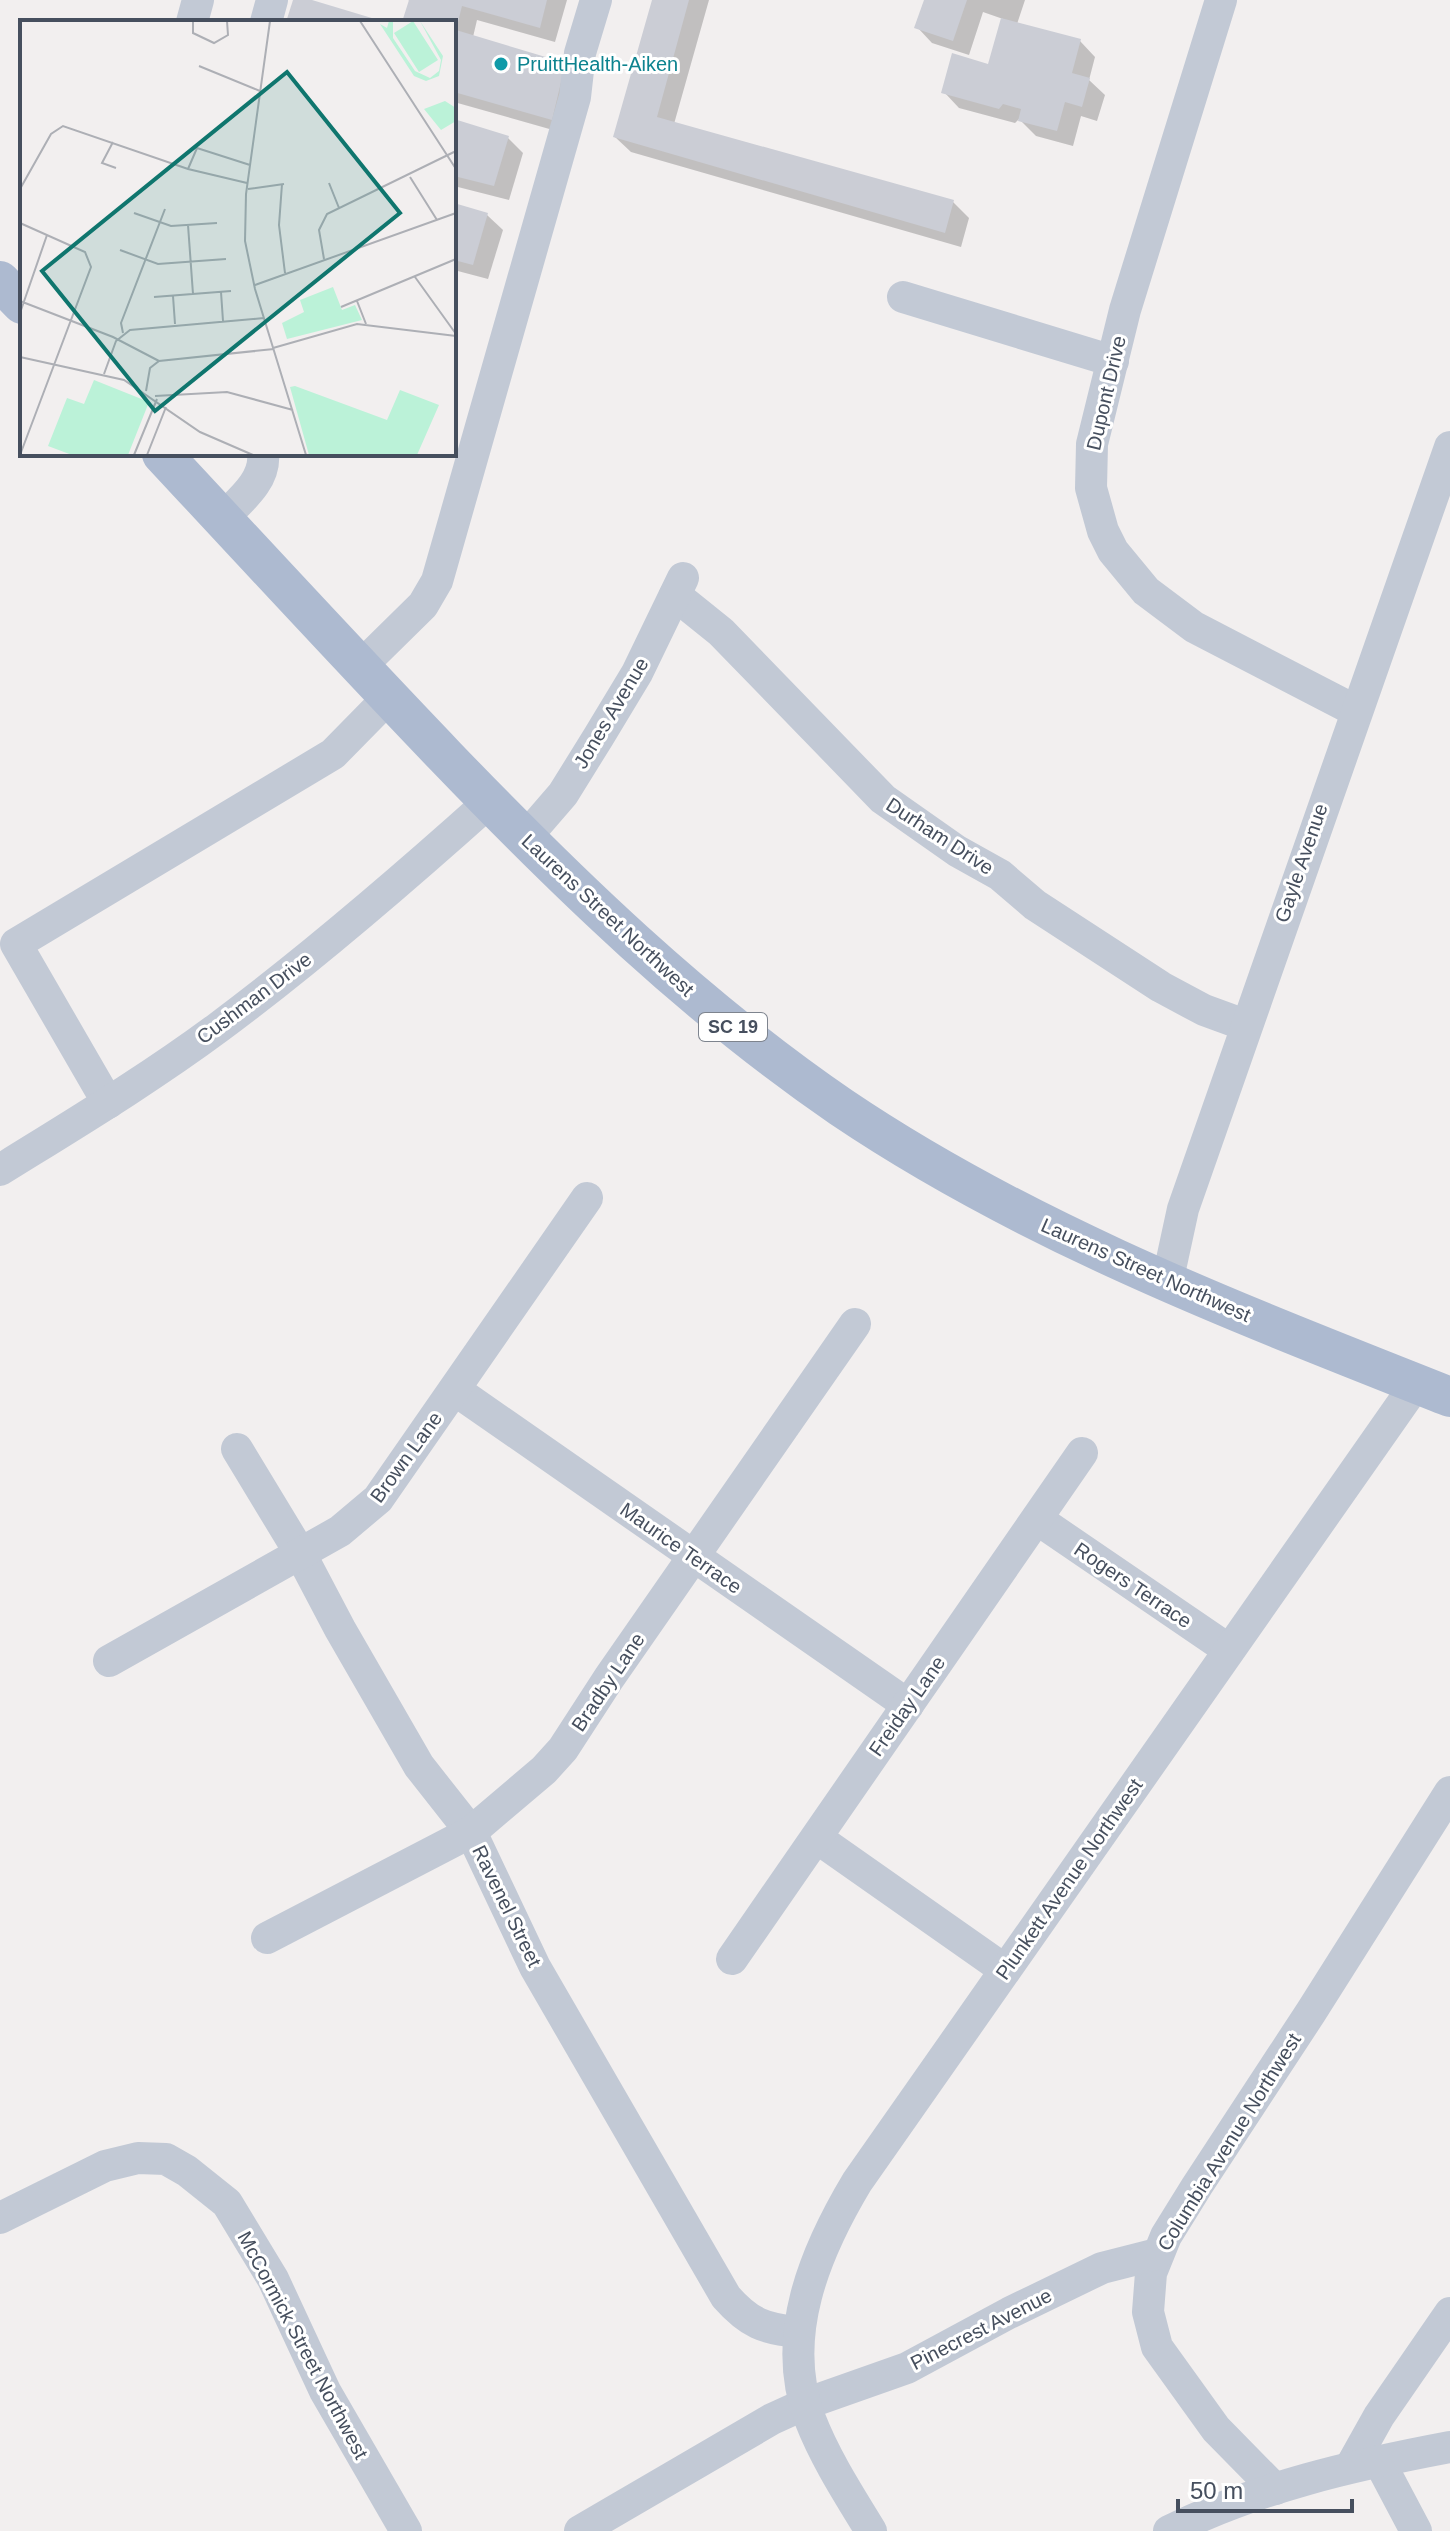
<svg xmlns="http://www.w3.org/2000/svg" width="1450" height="2531" viewBox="0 0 1450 2531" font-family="Arial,sans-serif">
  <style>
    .shadow { fill: #0003 }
    .building { fill: #cbcdd5 }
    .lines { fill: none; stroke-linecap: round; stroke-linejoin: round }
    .minor { stroke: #c2c9d5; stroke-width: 32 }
    .major { stroke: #adbad0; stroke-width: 40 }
    .culture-dot { fill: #0f9aa8; stroke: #fff; stroke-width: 3 }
    .labels { text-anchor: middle; stroke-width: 6; stroke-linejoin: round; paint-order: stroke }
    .shield { fill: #fff; stroke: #7e848e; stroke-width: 2 }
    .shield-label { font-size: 18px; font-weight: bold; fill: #464f5e }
    .culture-label { font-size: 20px; fill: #0d838f; stroke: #fff; text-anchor: start }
    .street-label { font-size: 20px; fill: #464f5e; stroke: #fff }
    .inset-road { fill: none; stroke: #adafb5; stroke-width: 2 }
    .view { fill: #0f766e; fill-opacity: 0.15; stroke: #0f766e; stroke-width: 4 }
    .inset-edge { fill: none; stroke: #464f5e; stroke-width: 4 }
  </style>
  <rect width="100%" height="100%" fill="#f2efef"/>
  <g class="shadow">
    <path d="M 408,0 L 567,0 L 555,42 L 477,20 L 473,37 L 548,60 L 564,76 L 567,134 L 454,102 L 454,22 L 405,22 L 411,1 Z"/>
    <path d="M 654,0 L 709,0 L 674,124 L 953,202 L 969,218 L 961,247 L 631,152 L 615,137 Z"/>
    <path d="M 926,0 L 1025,0 L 1017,24 L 1080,41 L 1095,57 L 1089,80 L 1105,95 L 1097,121 L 1081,116 L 1073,146 L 1036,136 L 1019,119 L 1015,123 L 959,108 L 944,92 L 990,66 L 1003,19 L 983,12 L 969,55 L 932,43 L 917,27 Z"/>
    <path d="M 454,122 L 508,138 L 523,153 L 509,200 L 454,186 Z"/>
    <path d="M 454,205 L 487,215 L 503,230 L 488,279 L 454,270 Z"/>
  </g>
  <g class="building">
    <path d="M 293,0 L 312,0 L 385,22 L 286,22 Z"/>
    <path d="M 409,0 L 547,0 L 540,28 L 462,6 L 456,30 L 549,58 L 548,71 L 563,74 L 552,120 L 454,92 L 454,22 L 402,22 Z"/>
    <path d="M 652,0 L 689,0 L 657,117 L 954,200 L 945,233 L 613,137 Z"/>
    <path d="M 924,0 L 967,0 L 953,41 L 914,28 Z"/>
    <path d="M 1001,18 L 1081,39 L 1072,73 L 1090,78 L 1082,107 L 1065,102 L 1057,131 L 1018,121 L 1021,109 L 1003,104 L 999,109 L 941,93 L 952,53 L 988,64 Z"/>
    <path d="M 454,119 L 509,136 L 494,186 L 454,176 Z"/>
    <path d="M 454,203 L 488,213 L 473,265 L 454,260 Z"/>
  </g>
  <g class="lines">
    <g class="minor">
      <path d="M 1221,0 L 1125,310 L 1092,444 L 1091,488 L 1103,531 L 1113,551 L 1146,591 L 1194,627 L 1356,711"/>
      <path d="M 192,22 L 198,0"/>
      <path d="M 266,22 L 272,0"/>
      <path d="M 903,297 L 1113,361"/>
      <path d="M 222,519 C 239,501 266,481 263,454"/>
      <path d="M 675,595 L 721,632 L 883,799 L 957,851 L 1000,875 L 1035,905 L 1161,987 L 1204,1010 L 1245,1025"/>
      <path d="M 360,667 L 423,605 L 437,581 L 575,97 L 580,53 L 596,0"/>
      <path d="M 525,838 L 563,794 L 599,736 L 637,673 L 683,578"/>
      <path d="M 108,1103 L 16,944 L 333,754 L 389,697"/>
      <path d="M 0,1170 C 74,1124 149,1079 219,1027 C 313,957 402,880 489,802"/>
      <path d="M 1167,1283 L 1183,1209 C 1270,954 1359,700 1450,447"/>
      <path d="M 455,1390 L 908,1705"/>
      <path d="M 237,1449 L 300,1553 L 340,1629 L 419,1766 L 471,1832 L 535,1967 L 726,2297 C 749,2323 764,2329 798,2332"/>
      <path d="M 1037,1519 L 1229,1650"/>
      <path d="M 109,1661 L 340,1531 L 378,1499 L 587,1198"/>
      <path d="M 817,1838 L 1005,1970"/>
      <path d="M 267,1938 L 471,1832 L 544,1770 L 563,1749 L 609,1678 L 855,1324"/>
      <path d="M 732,1959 L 1082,1453"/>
      <path d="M 0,2218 L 105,2166 L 138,2158 L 166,2159 L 187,2171 L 227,2203 L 273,2279 L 325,2391 L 406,2531"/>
      <path d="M 1379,2461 L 1416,2531"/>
      <path d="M 1351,2466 L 1379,2416 L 1450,2313"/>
      <path d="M 1275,2489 L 1216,2429 L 1157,2347 L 1148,2312 L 1151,2273 L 1166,2236 L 1197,2186 L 1311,2012 L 1450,1792"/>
      <path d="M 580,2531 L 772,2419 L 805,2404 L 907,2368 L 1009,2313 L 1102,2268 L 1157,2254"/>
      <path d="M 871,2531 C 849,2495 825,2458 810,2419 C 779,2337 815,2252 857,2182 L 1416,1384"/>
      <path d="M 1169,2531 C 1258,2487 1354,2465 1450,2447"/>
    </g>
    <g class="major">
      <path d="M 0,281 L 22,304"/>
      <path d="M 162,454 C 256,555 350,657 446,757 C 568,884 695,1007 841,1107 C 1029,1234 1241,1314 1450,1397"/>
    </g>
  </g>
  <circle class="culture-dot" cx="501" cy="64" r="8"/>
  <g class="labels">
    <rect class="shield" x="699" y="1013" width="68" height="28" rx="6"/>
    <g class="shield-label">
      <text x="733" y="1033">SC 19</text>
    </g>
    <g class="culture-label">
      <text x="517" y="71">PruittHealth-Aiken</text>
    </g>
    <g class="street-label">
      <text transform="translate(1106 393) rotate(-77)" y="7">Dupont Drive</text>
      <text transform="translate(611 713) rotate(-59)" y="7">Jones Avenue</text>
      <text transform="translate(940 836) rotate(33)" y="7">Durham Drive</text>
      <text transform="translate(1301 863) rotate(-71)" y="7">Gayle Avenue</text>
      <text transform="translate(608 915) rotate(43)" y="7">Laurens Street Northwest</text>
      <text transform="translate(254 998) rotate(-37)" y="7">Cushman Drive</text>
      <text transform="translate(1146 1270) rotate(24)" y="7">Laurens Street Northwest</text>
      <text transform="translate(406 1457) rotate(-54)" y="7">Brown Lane</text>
      <text transform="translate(681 1548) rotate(35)" y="7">Maurice Terrace</text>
      <text transform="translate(1133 1585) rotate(34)" y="7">Rogers Terrace</text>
      <text transform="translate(608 1682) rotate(-56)" y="7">Bradby Lane</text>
      <text transform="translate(907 1706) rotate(-55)" y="7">Freiday Lane</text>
      <text transform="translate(1069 1879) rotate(-55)" y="7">Plunkett Avenue Northwest</text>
      <text transform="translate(507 1906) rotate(64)" y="7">Ravenel Street</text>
      <text transform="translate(1229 2142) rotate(-58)" y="7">Columbia Avenue Northwest</text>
      <text transform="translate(981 2329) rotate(-27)" y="7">Pinecrest Avenue</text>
      <text transform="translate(303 2345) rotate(62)" y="7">McCormick Street Northwest</text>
    </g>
  </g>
  <g transform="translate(20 20)">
    <rect width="436" height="436" fill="#f2efef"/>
    <path d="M 369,1 L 373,1 L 373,18 L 395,51 L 410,58 L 419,51 L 421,40 L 400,1 L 423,36 L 419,56 L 406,61 L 394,56 L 360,4 L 367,8 ZM 393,1 L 418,40 L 399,52 L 374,13 ZM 425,81 L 436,88 L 436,101 L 421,110 L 404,89 ZM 313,267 L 322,290 L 335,285 L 342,300 L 267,319 L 262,303 L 284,292 L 280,280 ZM 74,360 L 129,382 L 108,435 L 52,435 L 28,426 L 47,378 L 64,384 ZM 275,366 L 367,400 L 380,370 L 419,385 L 397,435 L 289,435 L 270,367 Z" fill="#bbf2d8"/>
    <path class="inset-road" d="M 173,1 L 173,13 L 194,23 L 208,15 L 207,1M 250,1 L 226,174 L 225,221 L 235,269 L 286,435M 340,1 L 436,149M 179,46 L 240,71M 93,122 L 82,143 L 96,148M 168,149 L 177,128 L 230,145M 390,157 L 417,200M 309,163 L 319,188M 262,164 L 259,205 L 265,253M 0,169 L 31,114 L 43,106 L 168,149 L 227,163M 228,169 L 264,164M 114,193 L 151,206 L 197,203M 0,203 L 65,232 L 71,247 L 0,435M 168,205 L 173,274M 100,230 L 138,244 L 206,239M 304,239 L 299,210 L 307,194 L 436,131M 395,257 L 436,314M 235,265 L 436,193M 201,272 L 203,301M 153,276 L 155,304M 134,277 L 211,271M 0,281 L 93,317 L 139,341M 337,281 L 346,304M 321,287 L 436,239M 0,293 L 27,215M 103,313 L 101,303 L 145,189M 253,328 L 337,304 L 436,316M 0,337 L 104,360 L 180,412 L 233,435M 84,354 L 96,321 L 110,310 L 244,298M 126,371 L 130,348 L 139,341 L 254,329M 135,376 L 207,372 L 273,390M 114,435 L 137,379M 127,435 L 146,387"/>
    <path class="view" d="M 267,52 L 380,193 L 135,391 L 22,251 Z"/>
    <rect width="436" height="436" class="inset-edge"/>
  </g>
  <path d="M1178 2499v12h174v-12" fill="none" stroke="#464f5e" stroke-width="4"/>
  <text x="1190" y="2499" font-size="24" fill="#464f5e" stroke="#ffffff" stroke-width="6" paint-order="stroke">50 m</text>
</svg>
